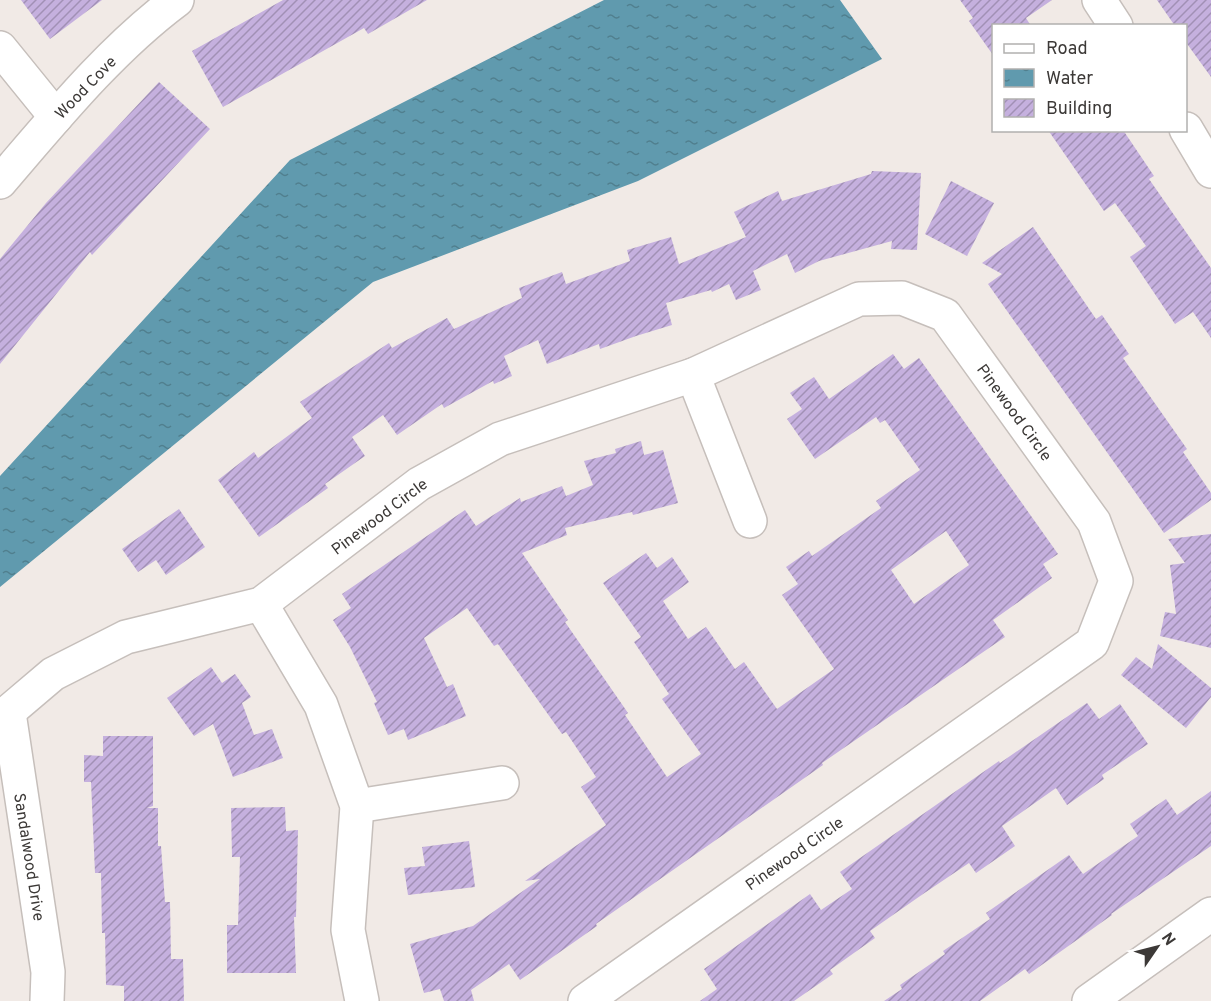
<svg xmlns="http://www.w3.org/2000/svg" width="1211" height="1001" viewBox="0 0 1211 1001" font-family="Overpass,sans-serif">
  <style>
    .water { fill: url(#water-ripples) }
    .building { fill: url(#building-hatch); fill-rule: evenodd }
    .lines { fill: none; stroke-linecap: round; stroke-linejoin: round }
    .minor-casing { stroke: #c6bfbb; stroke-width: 36 }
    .minor { stroke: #fff; stroke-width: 33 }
    .labels { text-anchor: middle; stroke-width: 4.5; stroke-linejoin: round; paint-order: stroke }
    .street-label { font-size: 16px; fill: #3c3937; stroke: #fff }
  </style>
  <defs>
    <pattern id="water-ripples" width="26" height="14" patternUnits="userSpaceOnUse" patternTransform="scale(1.5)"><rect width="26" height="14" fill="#609aae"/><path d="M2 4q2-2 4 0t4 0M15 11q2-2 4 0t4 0" fill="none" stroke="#507f8e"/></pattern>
    <pattern id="building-hatch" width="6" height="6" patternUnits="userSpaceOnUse" patternTransform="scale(1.5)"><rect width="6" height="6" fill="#c5b0de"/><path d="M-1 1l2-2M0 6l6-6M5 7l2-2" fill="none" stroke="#a190b5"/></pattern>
  </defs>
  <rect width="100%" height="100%" fill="#f1eae6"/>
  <path class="water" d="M 604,0 L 840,0 L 882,59 L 638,181 L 373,282 L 0,587 L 0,476 L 290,160 Z"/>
  <g class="building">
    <path d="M 21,0 L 102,0 L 50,39 Z"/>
    <path d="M 283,0 L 427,0 L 368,34 L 364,28 L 223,107 L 192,51 Z"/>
    <path d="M 960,0 L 1052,0 L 1026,18 L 1031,26 L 993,26 L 993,55 L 969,21 L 973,18 Z"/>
    <path d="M 1157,0 L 1211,0 L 1211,77 L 1185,41 L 1185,26 L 1175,26 Z"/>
    <path d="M 159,82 L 210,129 L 92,255 L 90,252 L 0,364 L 0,259 L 46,203 Z"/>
    <path d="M 1048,130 L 1123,130 L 1154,176 L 1149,179 L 1211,268 L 1211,338 L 1193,312 L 1175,324 L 1130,257 L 1146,246 L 1115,203 L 1104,211 Z"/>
    <path d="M 872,171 L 921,173 L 917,250 L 891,249 L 892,241 L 819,261 L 795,273 L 787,254 L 753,271 L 761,290 L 736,300 L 729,284 L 712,292 L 711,290 L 666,303 L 672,325 L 636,336 L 600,349 L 599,344 L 547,364 L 538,340 L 504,356 L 512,376 L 494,384 L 493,381 L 444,408 L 442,404 L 397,435 L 383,415 L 352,437 L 365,456 L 325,484 L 328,488 L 259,537 L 218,480 L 254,452 L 258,458 L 312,418 L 300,402 L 389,343 L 392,348 L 447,318 L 454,329 L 522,298 L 519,288 L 562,272 L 566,284 L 630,261 L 627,250 L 671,237 L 679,264 L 746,237 L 734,212 L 778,191 L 782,201 L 871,174 Z"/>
    <path d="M 951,181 L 994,203 L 967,256 L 925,234 Z"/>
    <path d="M 1033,227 L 1096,319 L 1102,315 L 1129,354 L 1123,358 L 1187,449 L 1183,452 L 1211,493 L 1211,500 L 1164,533 L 988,284 L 1002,274 L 982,263 Z"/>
    <path d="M 893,354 L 904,369 L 919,358 L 1041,530 L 1058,554 L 1043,564 L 1052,578 L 993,620 L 1005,637 L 822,763 L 823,765 L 596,924 L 597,926 L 520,980 L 509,964 L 471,990 L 474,1001 L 444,1001 L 440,989 L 424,993 L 410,944 L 473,926 L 540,879 L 525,881 L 606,825 L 581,787 L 596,777 L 566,732 L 562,734 L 498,644 L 494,646 L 467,608 L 424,638 L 447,687 L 453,684 L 466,716 L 408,740 L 404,729 L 388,735 L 374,703 L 377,702 L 350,647 L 333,620 L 351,608 L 342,594 L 465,510 L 476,526 L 520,498 L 521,502 L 562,486 L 566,496 L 593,485 L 584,461 L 616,453 L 615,449 L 641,441 L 644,455 L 663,450 L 678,503 L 633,515 L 632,512 L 565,528 L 567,535 L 522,553 L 568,620 L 565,622 L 628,713 L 625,715 L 667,777 L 701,754 L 662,699 L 669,694 L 634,642 L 641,637 L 603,583 L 646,553 L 657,568 L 672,557 L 689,582 L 663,601 L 688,639 L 706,627 L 735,669 L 744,662 L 777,709 L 834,669 L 782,595 L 798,584 L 786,567 L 809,551 L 812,556 L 881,508 L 876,501 L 920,470 L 885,420 L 880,423 L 876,417 L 815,459 L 787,419 L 802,409 L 790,393 L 814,377 L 829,399 ZM 946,531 L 969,565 L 914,604 L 891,570 Z"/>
    <path d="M 179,509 L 205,547 L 166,575 L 156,560 L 138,572 L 122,549 Z"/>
    <path d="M 1211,534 L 1211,648 L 1160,636 L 1165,612 L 1176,614 L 1170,565 L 1185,563 L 1168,539 Z"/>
    <path d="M 1158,644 L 1211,688 L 1211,697 L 1186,728 L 1121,675 L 1136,657 L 1152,669 Z"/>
    <path d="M 211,667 L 222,683 L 235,674 L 251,697 L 242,703 L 254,735 L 272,729 L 283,758 L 233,777 L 213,724 L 194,736 L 167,698 Z"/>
    <path d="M 1087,703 L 1099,719 L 1120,704 L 1148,744 L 1102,775 L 1104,779 L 1067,805 L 1056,788 L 1002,826 L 1015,846 L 976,873 L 969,863 L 923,894 L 870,931 L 875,938 L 830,970 L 833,974 L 794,1001 L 700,1001 L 717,989 L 704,969 L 810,894 L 821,910 L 852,889 L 840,872 L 999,761 L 1000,763 Z"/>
    <path d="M 103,736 L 153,736 L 153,806 L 147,808 L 158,808 L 158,846 L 161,846 L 165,902 L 170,902 L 171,959 L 183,959 L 184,1001 L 124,1001 L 124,986 L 106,985 L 105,933 L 102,933 L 101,873 L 95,873 L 91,782 L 84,782 L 84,755 L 103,756 Z"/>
    <path d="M 1211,791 L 1211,846 L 1111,914 L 1112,915 L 1029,974 L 1025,969 L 980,1001 L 884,1001 L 902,989 L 900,985 L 945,954 L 943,951 L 990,919 L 986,913 L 1069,855 L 1083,874 L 1138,836 L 1130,824 L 1166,799 L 1177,815 Z"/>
    <path d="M 285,807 L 286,831 L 298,830 L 296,917 L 294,917 L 296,973 L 227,973 L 227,925 L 238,925 L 240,857 L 232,857 L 231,808 Z"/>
    <path d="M 469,841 L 475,887 L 408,895 L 404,868 L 425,866 L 422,847 Z"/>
  </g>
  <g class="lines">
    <g class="minor-casing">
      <g id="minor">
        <path d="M 1099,0 L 1116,26"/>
        <path d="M 0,48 L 56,117"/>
        <path d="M 1186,129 L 1211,171"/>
        <path d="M 0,182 C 55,118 110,50 177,0"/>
        <path d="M 693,375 L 750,521"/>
        <path d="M 261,604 L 321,705 L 357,806 L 348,930 L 362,1001"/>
        <path d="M 9,713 L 48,972 L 47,1001"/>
        <path d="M 0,719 L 53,674 L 126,637 L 261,604 L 419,484 L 500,439 L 693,375 L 859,299 L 902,298 L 945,315 L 1094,522 L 1116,581 L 1092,643 L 585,1001"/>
        <path d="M 357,806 L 502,783"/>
        <path d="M 1089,1001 L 1211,914"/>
      </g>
    </g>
    <use href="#minor" class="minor"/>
  </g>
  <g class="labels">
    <g class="street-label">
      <text transform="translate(85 87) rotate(-46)" y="6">Wood Cove</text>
      <text transform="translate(1015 412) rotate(54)" y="6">Pinewood Circle</text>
      <text transform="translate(379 516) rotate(-37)" y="6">Pinewood Circle</text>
      <text transform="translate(794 853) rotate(-35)" y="6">Pinewood Circle</text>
      <text transform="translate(30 857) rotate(81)" y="6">Sandalwood Drive</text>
    </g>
  </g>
  <rect x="992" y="24" width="195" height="108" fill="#ffffff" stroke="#b1b0af" stroke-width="1.5"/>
  <rect x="1004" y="44" width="30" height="9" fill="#ffffff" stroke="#b1b0af" stroke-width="1.5"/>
  <text x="1046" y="54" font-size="18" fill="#3c3937">Road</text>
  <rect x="1004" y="69" width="30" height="18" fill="url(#water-ripples)" stroke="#b1b0af" stroke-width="1.5"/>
  <text x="1046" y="84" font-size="18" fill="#3c3937">Water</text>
  <rect x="1004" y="99" width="30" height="18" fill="url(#building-hatch)" stroke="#b1b0af" stroke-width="1.5"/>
  <text x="1046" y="114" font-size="18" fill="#3c3937">Building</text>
  <g transform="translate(1157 947) rotate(55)" stroke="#ffffff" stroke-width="4.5" paint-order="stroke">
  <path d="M0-4.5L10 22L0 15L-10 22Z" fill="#3c3937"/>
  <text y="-9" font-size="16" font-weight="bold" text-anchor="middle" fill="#3c3937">N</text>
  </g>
</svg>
